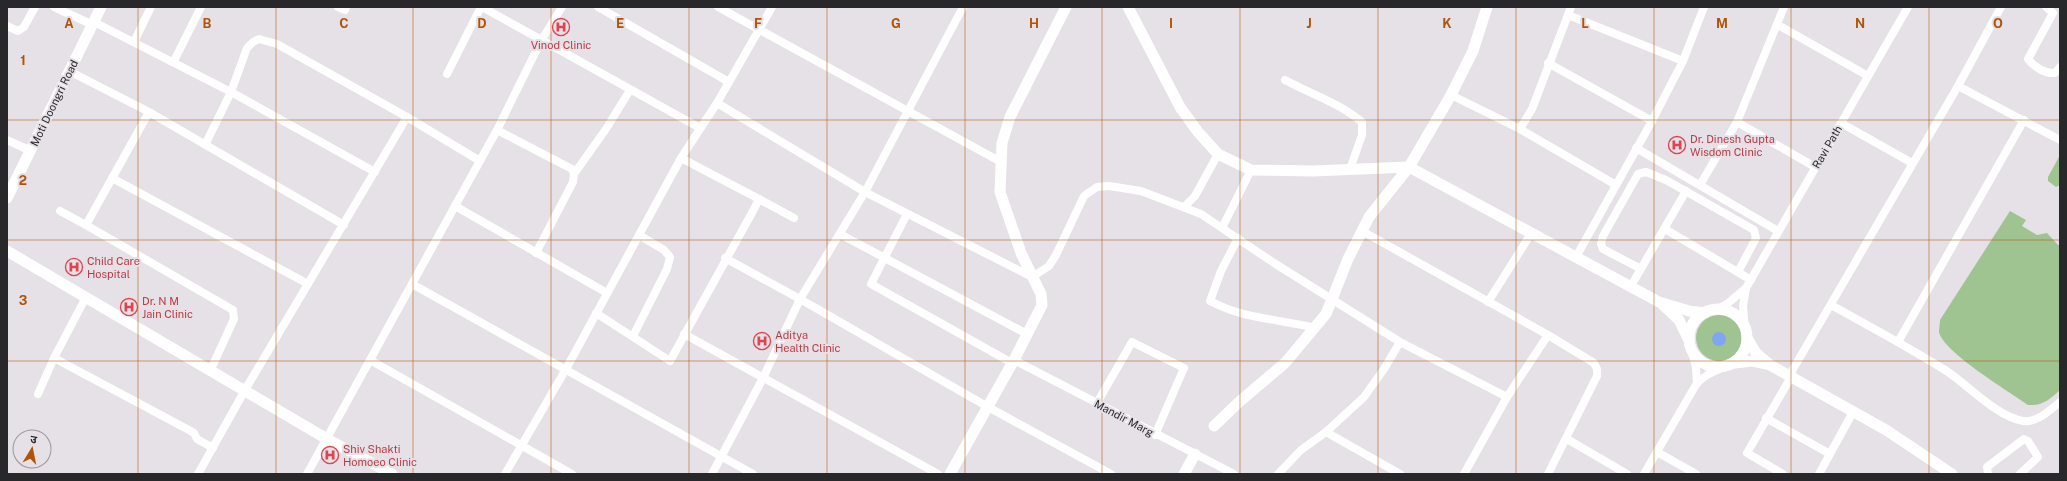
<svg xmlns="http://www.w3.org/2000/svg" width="2067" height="481" viewBox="0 0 2067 481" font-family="'Public Sans','Noto Sans Devanagari',sans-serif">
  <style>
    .green { fill: #a0c392 }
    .water { fill: #80a6ef }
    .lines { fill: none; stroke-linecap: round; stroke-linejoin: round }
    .street { stroke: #fff; stroke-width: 8 }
    .secondary { stroke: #fff; stroke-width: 11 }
    .grid { fill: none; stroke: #b25307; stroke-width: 1; stroke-opacity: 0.55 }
    .labels { text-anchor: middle; stroke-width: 4; stroke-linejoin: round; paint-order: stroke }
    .health-label { font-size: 11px; fill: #be3a42; stroke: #e5e1e7; text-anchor: start }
    .street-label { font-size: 11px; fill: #282729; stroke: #e5e1e7 }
    .grid-label { font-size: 13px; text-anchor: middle; font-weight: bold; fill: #b25307; stroke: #e5e1e7; stroke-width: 4; stroke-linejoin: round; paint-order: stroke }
  </style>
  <rect width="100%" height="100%" fill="#e5e1e7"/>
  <g class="green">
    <path d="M 2060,155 L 2060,185 L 2056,187 L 2048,181 L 2048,177 Z"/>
    <path d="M 2010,211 L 2026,220 L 2022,226 L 2037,235 L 2047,233 L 2058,245 L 2060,245 L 2060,390 C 2050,399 2043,406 2028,405 C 2010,392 1943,352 1939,332 C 1939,329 1940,323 1940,320 Z"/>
    <circle cx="1719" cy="338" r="23"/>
  </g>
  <circle class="water" cx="1719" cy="339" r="7"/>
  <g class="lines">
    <g class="street">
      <path d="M 54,7 L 93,25"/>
      <path d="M 338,7 L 345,10 L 346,7"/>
      <path d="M 482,7 L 700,128"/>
      <path d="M 598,7 L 729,82"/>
      <path d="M 718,7 L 1001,162"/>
      <path d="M 2046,7 L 2053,13 L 2028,59 C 2034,67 2045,74 2055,73 L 2060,67"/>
      <path d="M 1568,15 L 1683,61"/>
      <path d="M 94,22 L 231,92 L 375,172"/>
      <path d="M 1778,25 L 1868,76"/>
      <path d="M 7,26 L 18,31 L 24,27 L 35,7"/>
      <path d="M 134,42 L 151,7"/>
      <path d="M 174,61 L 201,7"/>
      <path d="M 1548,63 L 1652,121"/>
      <path d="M 69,71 L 149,112 L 344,225"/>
      <path d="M 447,74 L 481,7"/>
      <path d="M 1285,80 C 1311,94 1339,103 1362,122 L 1362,135 L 1350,169"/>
      <path d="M 1958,86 L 2060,140"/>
      <path d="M 1451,95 L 1520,129 L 1616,185"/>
      <path d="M 717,103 L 865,192 L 1032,277 L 1049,266 L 1056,255 L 1084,196 L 1097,187 L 1109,186 L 1141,191 L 1201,214 L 1274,263 L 1400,342 L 1507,397"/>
      <path d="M 149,112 L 86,225 L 233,310 L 234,319 L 211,369"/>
      <path d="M 1737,122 L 1815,167"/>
      <path d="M 1841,123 L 1912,163"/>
      <path d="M 1520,129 L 1532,109 L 1571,7"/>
      <path d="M 497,130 L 572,169 L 574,174 L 573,182 L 536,253"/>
      <path d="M 7,140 L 31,151"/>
      <path d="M 205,145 L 231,92 L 247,48 L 253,42 L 259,39 L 277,44 L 407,117 L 480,161"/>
      <path d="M 1636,148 L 1778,231"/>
      <path d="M 574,174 L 606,129 L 630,90"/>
      <path d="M 112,178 L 308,284"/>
      <path d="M 1700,185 L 1737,122 L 1784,7"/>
      <path d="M 759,199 L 794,218"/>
      <path d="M 455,206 L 607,293"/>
      <path d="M 1185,206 L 1195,196 L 1218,154"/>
      <path d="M 60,211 L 86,225"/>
      <path d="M 907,214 L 871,284 L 1012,363"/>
      <path d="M 1222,228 L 1251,170"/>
      <path d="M 1665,229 L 1751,280"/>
      <path d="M 1362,231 L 1548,335 L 1594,363 L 1597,369 L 1597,376 L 1548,474"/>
      <path d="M 840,234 L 1027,334"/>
      <path d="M 1238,238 L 1221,271 L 1210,301 C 1243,319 1280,319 1316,328"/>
      <path d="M 1576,257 L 1652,121 L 1683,61 L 1704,7"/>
      <path d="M 725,258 L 800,299 L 988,407 L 1111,474"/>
      <path d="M 1641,269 L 1603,249 L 1601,244 L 1603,236 L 1638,174 L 1646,172 L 1666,180 L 1754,230 L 1756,238 L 1738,272"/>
      <path d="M 412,284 L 753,474"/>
      <path d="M 1631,286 L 1686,191"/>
      <path d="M 86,297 L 54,358 L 187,429 L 194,433 L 197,439 L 213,448"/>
      <path d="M 1488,302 L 1532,232"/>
      <path d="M 1831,305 C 1869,326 1908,347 1945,370 C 1967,384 1997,417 2023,421 C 2037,423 2050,410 2060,402"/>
      <path d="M 1716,310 L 1727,304 L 1746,288 L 1908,7"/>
      <path d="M 596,313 L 670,361 L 753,211 L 759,199 L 681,158"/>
      <path d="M 1745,330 L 1743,306 L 1746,288"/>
      <path d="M 684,334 L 938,474"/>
      <path d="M 633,336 L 667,269 L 670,257 L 664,250 L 639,235"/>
      <path d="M 1898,342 L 2024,120"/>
      <path d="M 1692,351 L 1696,368 L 1697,383"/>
      <path d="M 370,360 L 572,474"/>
      <path d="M 1014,360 L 1234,474"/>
      <path d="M 1789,376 L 1958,86 L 2001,7"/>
      <path d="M 38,394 L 54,358"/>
      <path d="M 1097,403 L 1132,342 L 1184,368 L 1155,435"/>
      <path d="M 1766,418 L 1830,454"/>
      <path d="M 1326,432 L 1400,474"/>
      <path d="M 1567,439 L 1627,474"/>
      <path d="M 1657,452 L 1696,474"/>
      <path d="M 198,474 L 245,390 L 407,117"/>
      <path d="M 307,474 L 497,130 L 541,41 L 562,7"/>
      <path d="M 505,474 L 566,369 L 681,158 L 717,103 L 772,7"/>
      <path d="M 712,474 L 763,378 L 800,299 L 865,192 L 963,7"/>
      <path d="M 1278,474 L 1301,450 L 1326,432 L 1364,397 L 1384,369 L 1400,342"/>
      <path d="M 1464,474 L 1507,397 L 1548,335"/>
      <path d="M 1644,474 L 1697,383 L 1707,375 L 1726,366"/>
      <path d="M 1783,474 L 1747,453 L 1791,377"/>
      <path d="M 1819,474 L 1853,412"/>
      <path d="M 1988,474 L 1987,467 L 2024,439 L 2028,441 L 2038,457 L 2020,474"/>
    </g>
    <g class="secondary">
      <path d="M 1128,7 L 1180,107 L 1198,132 L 1218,154 L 1251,170 L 1313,171 L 1409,167 L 1659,302 L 1689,311 L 1705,313"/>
      <path d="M 7,198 L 101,7"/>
      <path d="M 7,251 L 327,439 L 392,474"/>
      <path d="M 1663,305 L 1679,320 L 1689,340"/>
      <circle cx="1718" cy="338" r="29"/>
      <path d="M 1747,338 L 1756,353 L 1770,365 L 1886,430 L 1952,474"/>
      <path d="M 1735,363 L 1752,361 L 1767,364"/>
      <path d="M 1214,426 L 1239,402 L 1285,363 L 1326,314 L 1348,259 L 1369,217 L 1409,167 L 1451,95 L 1473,51 L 1487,7"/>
      <path d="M 950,474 L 1014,360 L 1042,305 L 1041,294 L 1021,253 L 1000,192 L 1002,143 L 1010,117 L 1066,7"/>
      <path d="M 1184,474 L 1195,454"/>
    </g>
  </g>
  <path class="grid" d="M 138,7 L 138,474M 276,7 L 276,474M 413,7 L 413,474M 551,7 L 551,474M 689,7 L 689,474M 827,7 L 827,474M 965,7 L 965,474M 1102,7 L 1102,474M 1240,7 L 1240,474M 1378,7 L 1378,474M 1516,7 L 1516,474M 1654,7 L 1654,474M 1791,7 L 1791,474M 1929,7 L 1929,474M 7,120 L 2060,120M 7,240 L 2060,240M 7,361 L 2060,361"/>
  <defs>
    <g id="hospital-ring" transform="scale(0.9)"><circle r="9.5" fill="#e5e1e7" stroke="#e0444e" stroke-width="1.5"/><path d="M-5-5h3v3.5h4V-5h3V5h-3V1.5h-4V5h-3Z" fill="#e0444e"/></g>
  </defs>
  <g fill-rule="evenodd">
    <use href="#hospital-ring" x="561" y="27"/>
    <use href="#hospital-ring" x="1677" y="145"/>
    <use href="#hospital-ring" x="74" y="267"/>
    <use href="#hospital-ring" x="129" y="307"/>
    <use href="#hospital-ring" x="762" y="341"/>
    <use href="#hospital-ring" x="330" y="455"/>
  </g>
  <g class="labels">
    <g class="health-label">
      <text x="561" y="49" text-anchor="middle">Vinod Clinic</text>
      <text x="1690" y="143">Dr. Dinesh Gupta<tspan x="1690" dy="13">Wisdom Clinic</tspan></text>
      <text x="87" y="265">Child Care<tspan x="87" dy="13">Hospital</tspan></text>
      <text x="142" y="305">Dr. N M<tspan x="142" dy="13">Jain Clinic</tspan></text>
      <text x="775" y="339">Aditya<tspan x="775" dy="13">Health Clinic</tspan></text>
      <text x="343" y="453">Shiv Shakti<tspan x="343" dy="13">Homoeo Clinic</tspan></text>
    </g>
    <g class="street-label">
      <text transform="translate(54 103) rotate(-64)" y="4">Moti Doongri Road</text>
      <text transform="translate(1827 147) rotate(-60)" y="4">Ravi Path</text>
      <text transform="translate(1124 418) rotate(28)" y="4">Mandir Marg</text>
    </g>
  </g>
  <g class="grid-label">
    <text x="69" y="28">A</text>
    <text x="207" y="28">B</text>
    <text x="344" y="28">C</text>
    <text x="482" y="28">D</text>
    <text x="620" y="28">E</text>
    <text x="758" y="28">F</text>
    <text x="896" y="28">G</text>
    <text x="1034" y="28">H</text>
    <text x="1171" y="28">I</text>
    <text x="1309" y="28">J</text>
    <text x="1447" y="28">K</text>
    <text x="1585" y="28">L</text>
    <text x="1722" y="28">M</text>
    <text x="1860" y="28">N</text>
    <text x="1998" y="28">O</text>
    <text x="23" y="65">1</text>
    <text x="23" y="185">2</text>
    <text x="23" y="305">3</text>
  </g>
  <rect width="2067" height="481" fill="none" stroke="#282729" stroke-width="16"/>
  <g transform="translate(32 449) rotate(10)"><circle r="19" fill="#e5e1e7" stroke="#99979b"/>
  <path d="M0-3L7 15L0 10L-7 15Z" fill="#b25307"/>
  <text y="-6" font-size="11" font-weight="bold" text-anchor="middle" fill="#282729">उ</text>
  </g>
</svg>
